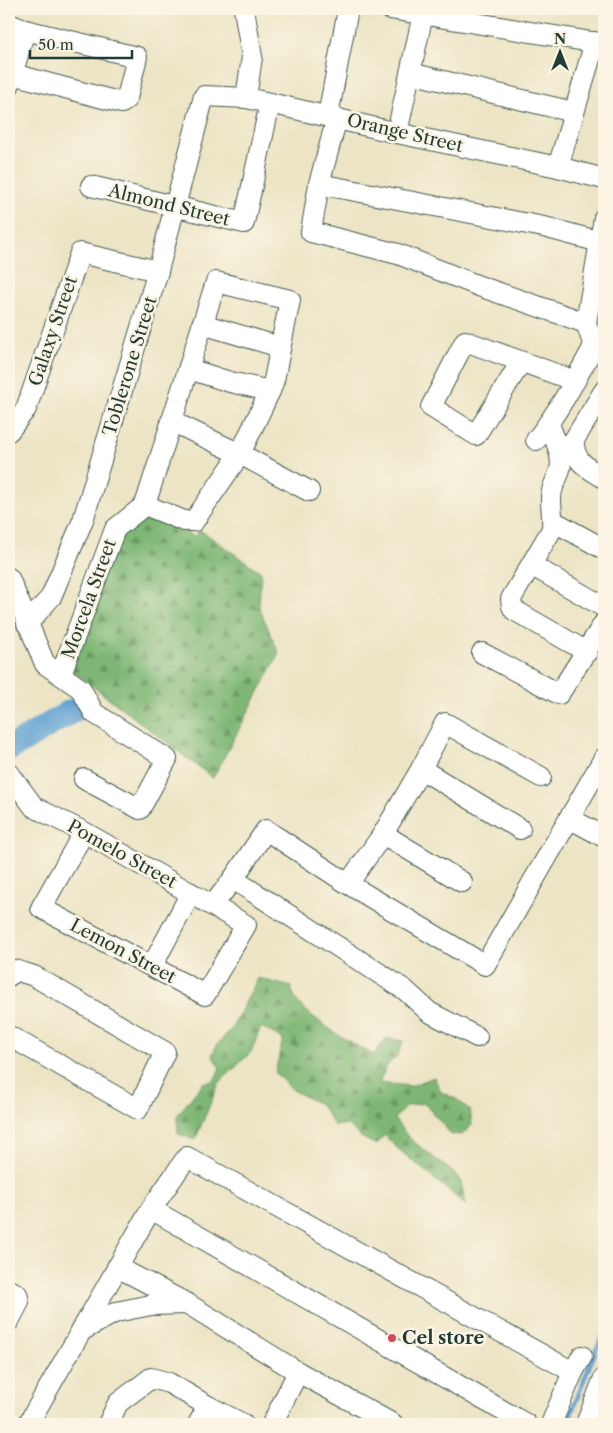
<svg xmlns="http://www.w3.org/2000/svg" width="613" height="1433" viewBox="0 0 613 1433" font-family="'Libre Caslon Text',serif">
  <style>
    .forest { fill: url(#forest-firs); stroke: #4e7a54 }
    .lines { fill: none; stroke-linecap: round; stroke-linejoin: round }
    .stream { stroke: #5da0d1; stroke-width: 4.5 }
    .river { stroke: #5da0d1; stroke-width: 25 }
    .minor-casing { stroke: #3e564a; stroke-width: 22 }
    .minor { stroke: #fff; stroke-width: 20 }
    .poi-dot { fill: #d1495b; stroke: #fcf5e5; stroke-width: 2 }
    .labels { text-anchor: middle; stroke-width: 5; stroke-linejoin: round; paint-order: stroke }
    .street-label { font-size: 18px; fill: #1f3d34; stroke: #fcf5e5 }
    .poi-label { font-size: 18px; font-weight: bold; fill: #1f3d34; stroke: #fcf5e5; text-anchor: start }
  </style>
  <defs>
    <pattern id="forest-firs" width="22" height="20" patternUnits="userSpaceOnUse" patternTransform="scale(1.25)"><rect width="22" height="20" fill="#7eb774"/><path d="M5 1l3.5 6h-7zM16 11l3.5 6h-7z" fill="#679660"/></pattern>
  </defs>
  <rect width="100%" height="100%" fill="#fcf5e5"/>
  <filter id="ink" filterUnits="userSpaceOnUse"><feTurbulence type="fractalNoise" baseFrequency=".02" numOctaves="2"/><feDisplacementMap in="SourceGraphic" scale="10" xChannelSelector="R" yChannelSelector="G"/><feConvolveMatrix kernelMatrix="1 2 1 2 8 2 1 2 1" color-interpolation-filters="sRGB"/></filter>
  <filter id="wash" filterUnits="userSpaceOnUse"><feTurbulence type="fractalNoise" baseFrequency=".0096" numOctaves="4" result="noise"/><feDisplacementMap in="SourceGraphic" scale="20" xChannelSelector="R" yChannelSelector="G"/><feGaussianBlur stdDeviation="1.12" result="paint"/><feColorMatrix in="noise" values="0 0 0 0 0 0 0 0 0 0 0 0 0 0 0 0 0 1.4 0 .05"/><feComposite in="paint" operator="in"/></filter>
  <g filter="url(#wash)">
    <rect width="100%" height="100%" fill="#ece4c4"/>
    <g class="forest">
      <path d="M 151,518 L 194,536 L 200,530 L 261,572 L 259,607 L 279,654 L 213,778 L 65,665 L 120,532 Z"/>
      <path d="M 258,978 L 291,987 C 293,993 295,1000 300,1005 C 319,1024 350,1043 374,1055 L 386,1038 L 403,1041 L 398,1055 L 386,1067 L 379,1083 L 411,1086 L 434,1077 L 441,1092 L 456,1099 L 470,1110 L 472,1125 L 462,1135 L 451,1134 L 424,1103 L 406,1106 L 394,1119 L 409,1138 L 460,1178 L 466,1205 L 397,1148 L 384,1135 L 377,1145 L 361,1137 L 348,1125 L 334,1125 L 321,1105 L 294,1091 L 275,1073 L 283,1039 L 261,1027 L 251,1052 L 219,1083 L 195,1140 L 178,1134 L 177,1116 L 203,1083 L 214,1081 L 220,1068 L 212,1055 L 217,1045 L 232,1028 Z"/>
    </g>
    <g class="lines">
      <path class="stream" d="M 567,1424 L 586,1375 L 604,1331"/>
      <path class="river" d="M 9,749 L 72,711"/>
    </g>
  </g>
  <g filter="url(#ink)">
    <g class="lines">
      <g class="minor-casing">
        <g id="minor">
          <path d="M 244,9 L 252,57 L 246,98"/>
          <path d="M 390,9 L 604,44"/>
          <path d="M 9,24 L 25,30 L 137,57 L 127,98 L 122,103 L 9,73"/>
          <path d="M 410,73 L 573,112"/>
          <path d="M 9,86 L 25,30"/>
          <path d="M 328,116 L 348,9"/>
          <path d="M 337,118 L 319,184 L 311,232 L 398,254 L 479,286 L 586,323"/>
          <path d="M 397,133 L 423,14"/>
          <path d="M 558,167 L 595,42"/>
          <path d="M 319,184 L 544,227 L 604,243"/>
          <path d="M 91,186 L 244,223 L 270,103"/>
          <path d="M 202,324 L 280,347"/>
          <path d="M 521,362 L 476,435 L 431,407 L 465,341 L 575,381"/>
          <path d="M 189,369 L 230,382 L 270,391"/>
          <path d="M 604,391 L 574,440 C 573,462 588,468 604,478"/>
          <path d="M 171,421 L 240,454 L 309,491"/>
          <path d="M 549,424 C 553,435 564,456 560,469 C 558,479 551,486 551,498 C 551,509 553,518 552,529 L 511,599 L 512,606 L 514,610 L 587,652"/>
          <path d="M 9,431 L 26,409 L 80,253 L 158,271"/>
          <path d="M 536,440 C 559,411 576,379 594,346 L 586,323 L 604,218"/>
          <path d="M 553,521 L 604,549"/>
          <path d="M 531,565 L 604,607"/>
          <path d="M 9,578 L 45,664 L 81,689 L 94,713 L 167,759 L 140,809 L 84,779"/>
          <path d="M 27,624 L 51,597 L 83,520 L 158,271 L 204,96 L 246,98 L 270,103 L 397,133 L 558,167 L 604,179"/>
          <path d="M 482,653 L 559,694 L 604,623"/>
          <path d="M 61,674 L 115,529 L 145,505 L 184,521 L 194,521 L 240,454 L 270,391 L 274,380 L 290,300 L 216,282 L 145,505"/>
          <path d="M 421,769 L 520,829"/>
          <path d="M 9,773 L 34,807 L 84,832 L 246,925 L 205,995 L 41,908 L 84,832"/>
          <path d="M 569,818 L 604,837"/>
          <path d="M 383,834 L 462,882"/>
          <path d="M 233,879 L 405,990 L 429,1012 L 477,1037"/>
          <path d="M 348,884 L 383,834 L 421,769 L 445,723 L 541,777"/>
          <path d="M 213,905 L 233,879 L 266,830 L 348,884 L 485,965 L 604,758"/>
          <path d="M 152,966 L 191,893"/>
          <path d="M 9,976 L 15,970 L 34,976 L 165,1052 L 138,1109 L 9,1036"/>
          <path d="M 151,1209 L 526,1424"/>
          <path d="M 117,1267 L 188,1304 L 298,1372 L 393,1424"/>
          <path d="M 9,1290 L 17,1294 L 19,1302 L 9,1321"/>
          <path d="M 81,1331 L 116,1312 L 151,1305 L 186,1304"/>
          <path d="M 28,1424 L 151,1209 L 187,1157 L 573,1372"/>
          <path d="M 108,1424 L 118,1403 L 151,1378 L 169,1383 L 208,1406 L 243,1424"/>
          <path d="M 198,1424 L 208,1406"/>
          <path d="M 272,1424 L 298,1372"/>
          <path d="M 551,1424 L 573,1372 L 582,1356"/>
          <path d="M 586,1424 L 604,1378"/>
        </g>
      </g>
      <use href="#minor" class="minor"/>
    </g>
  </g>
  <circle class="poi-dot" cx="392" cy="1338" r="5"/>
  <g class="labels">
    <g class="street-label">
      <text transform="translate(405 133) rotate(13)" y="6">Orange Street</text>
      <text transform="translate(169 205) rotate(14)" y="6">Almond Street</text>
      <text transform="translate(53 331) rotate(-71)" y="6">Galaxy Street</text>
      <text transform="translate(130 366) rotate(-73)" y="6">Toblerone Street</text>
      <text transform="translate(89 599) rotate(-70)" y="6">Morcela Street</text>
      <text transform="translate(122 854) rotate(29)" y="6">Pomelo Street</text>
      <text transform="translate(123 951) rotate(28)" y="6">Lemon Street</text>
    </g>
    <g class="poi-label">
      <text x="402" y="1344">Cel store</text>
    </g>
  </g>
  <rect width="613" height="1433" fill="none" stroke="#fcf5e5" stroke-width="30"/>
  <g transform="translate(560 52)" stroke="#fcf5e5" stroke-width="4" paint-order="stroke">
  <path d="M0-4L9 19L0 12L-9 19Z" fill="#1f3d34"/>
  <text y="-8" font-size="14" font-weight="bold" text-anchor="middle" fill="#1f3d34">N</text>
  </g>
  <path d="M30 50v8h102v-8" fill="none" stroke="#1f3d34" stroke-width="2.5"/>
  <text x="38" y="50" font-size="15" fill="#1f3d34" stroke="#fcf5e5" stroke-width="4" paint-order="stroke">50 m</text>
</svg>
